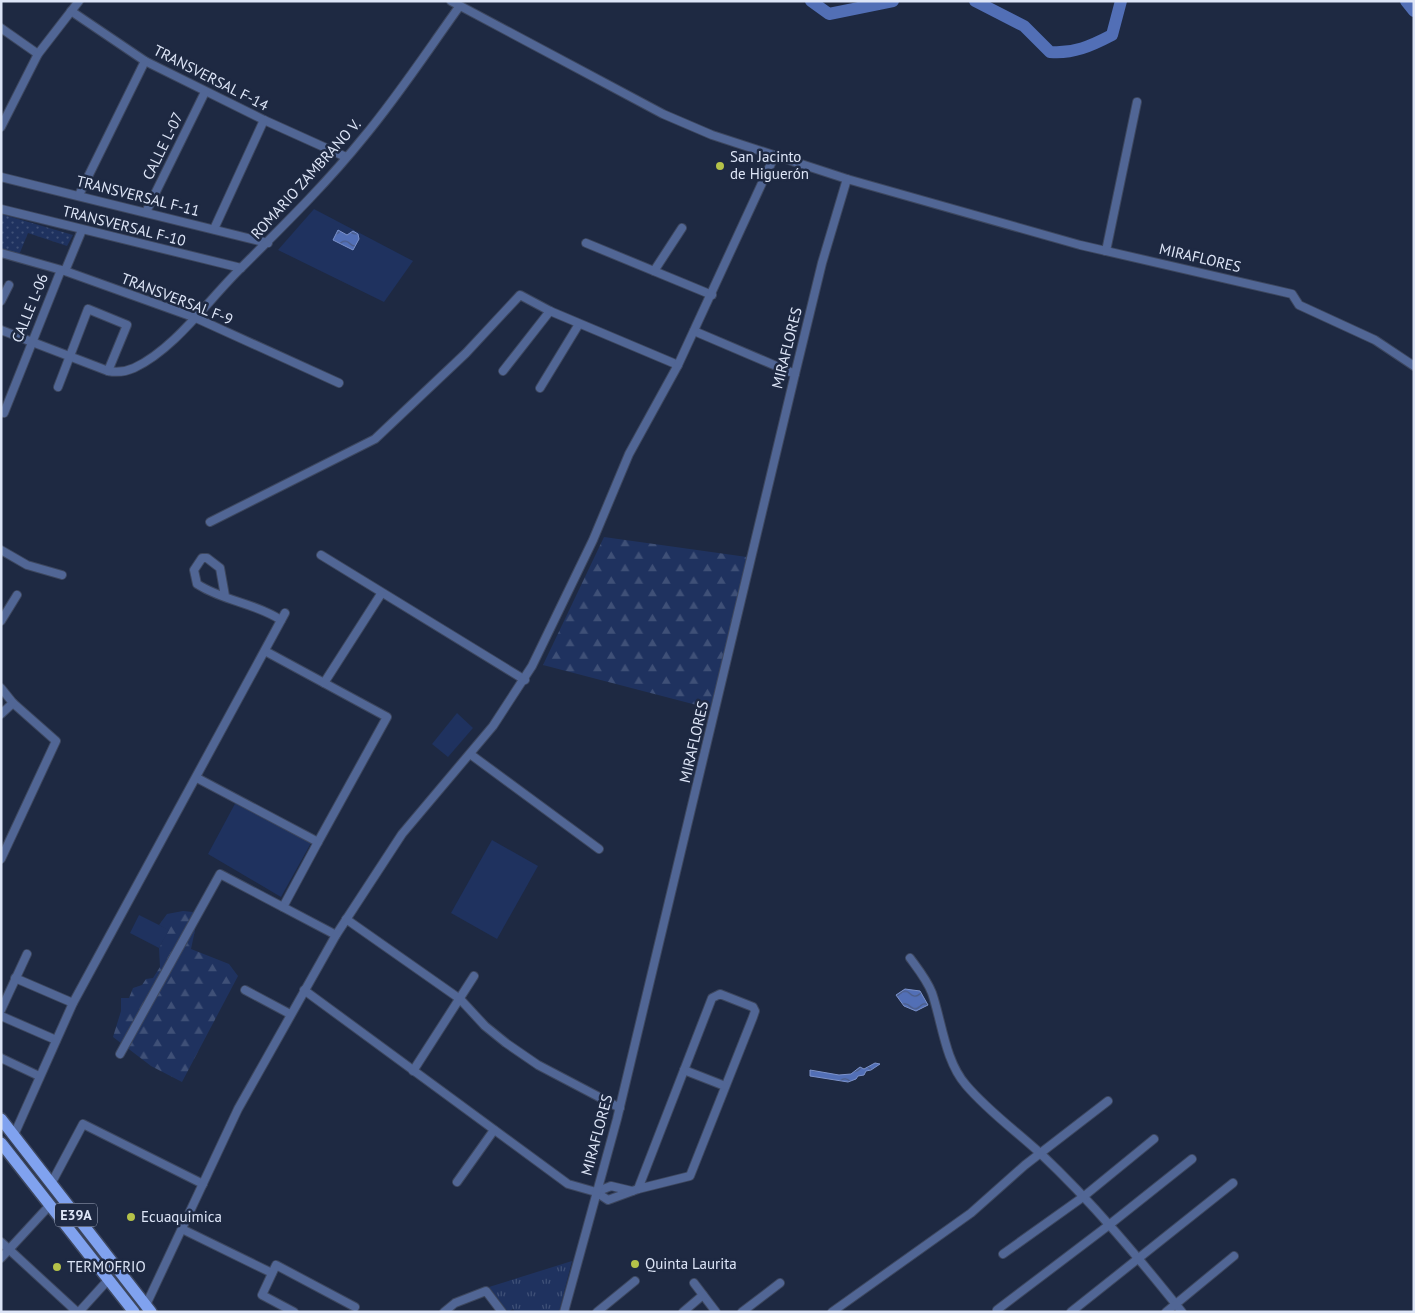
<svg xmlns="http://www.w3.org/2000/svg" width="1415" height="1313" viewBox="0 0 1415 1313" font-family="'PT Sans',sans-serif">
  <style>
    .grass { fill: url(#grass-dots) }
    .forest { fill: url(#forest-firs) }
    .park { fill: url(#park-tufts) }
    .pitch { fill: #1f325f }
    .water { fill: url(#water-waves); stroke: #7c92ca }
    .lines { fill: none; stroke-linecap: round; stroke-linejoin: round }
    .river { stroke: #526fb6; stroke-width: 12 }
    .street-casing { stroke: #3d475f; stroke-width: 10 }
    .primary-casing { stroke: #3d475f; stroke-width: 14 }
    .street { stroke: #516695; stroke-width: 8 }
    .primary { stroke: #80a2ef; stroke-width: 11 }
    .poi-dot { fill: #b5c249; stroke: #1e2942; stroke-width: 2 }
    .labels { text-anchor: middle; stroke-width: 5; stroke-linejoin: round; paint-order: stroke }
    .shield { fill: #1e2942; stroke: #a4adc1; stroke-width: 1 }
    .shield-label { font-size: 14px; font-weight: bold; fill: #dde5f7 }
    .street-label { font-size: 15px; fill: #dde5f7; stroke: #1e2942 }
    .poi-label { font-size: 15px; fill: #dde5f7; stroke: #1e2942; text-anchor: start }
  </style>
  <defs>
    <pattern id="grass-dots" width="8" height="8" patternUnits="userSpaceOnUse" patternTransform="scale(1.25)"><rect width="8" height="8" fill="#1f325f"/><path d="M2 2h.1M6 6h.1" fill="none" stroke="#3f5077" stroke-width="1.8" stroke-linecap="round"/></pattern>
    <pattern id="forest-firs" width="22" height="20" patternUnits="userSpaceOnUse" patternTransform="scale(1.25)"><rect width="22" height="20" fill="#1f325f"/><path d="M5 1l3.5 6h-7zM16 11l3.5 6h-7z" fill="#3f5077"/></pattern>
    <pattern id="park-tufts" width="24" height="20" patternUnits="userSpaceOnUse" patternTransform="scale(1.25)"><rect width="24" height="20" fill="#1f325f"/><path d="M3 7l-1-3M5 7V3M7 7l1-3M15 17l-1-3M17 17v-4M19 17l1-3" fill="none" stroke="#3f5077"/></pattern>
    <pattern id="water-waves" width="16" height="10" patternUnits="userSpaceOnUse" patternTransform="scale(1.25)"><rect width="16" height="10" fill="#526fb6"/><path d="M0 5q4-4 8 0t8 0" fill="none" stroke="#4b5c85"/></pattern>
  </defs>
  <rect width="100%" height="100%" fill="#1e2942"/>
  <path class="grass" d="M 1,214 L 73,235 L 67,246 L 28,233 L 19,255 L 1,250 Z"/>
  <g class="forest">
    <path d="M 604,537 L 747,557 L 712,709 L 543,665 Z"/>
    <path d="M 183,911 L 193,912 L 195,930 L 191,949 L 229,964 L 238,976 L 182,1082 L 151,1066 L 113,1037 L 121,1011 L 121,998 L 129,998 L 133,988 L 142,985 L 146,979 L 153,978 L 160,967 L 159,948 L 168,930 L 159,925 L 167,914 Z"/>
  </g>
  <path class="park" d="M 572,1261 L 559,1312 L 515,1312 L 513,1309 L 508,1312 L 489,1287 Z"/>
  <g class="pitch">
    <path d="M 314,209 L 413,261 L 384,302 L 278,250 Z"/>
    <path d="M 457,713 L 473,728 L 448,757 L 432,744 Z"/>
    <path d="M 237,800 L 311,843 L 281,897 L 208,854 Z"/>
    <path d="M 492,840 L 538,866 L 497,939 L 451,913 Z"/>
    <path d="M 139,915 L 169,930 L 159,948 L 130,933 Z"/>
  </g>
  <g class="water">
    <path d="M 338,230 L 347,235 L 353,231 L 358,234 L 359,239 L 353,250 L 333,240 Z"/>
    <path d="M 905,989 L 920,991 L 928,1005 L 916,1011 L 904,1006 L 896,995 Z"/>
    <path d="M 875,1063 L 880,1064 L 871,1070 L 866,1071 L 864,1075 L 858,1076 L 856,1079 L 848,1082 L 810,1076 L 810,1070 L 839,1075 L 851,1074 L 860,1067 L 864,1069 Z"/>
  </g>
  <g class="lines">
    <g class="river">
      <path d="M 811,1 L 829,14 L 893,1"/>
      <path d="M 975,1 L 1024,26 L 1050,52 C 1073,54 1091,46 1112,35 L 1121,1"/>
      <path d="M 1406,1 L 1414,11"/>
    </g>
    <g class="street-casing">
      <g id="street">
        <path d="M 451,1 L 663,114 L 712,135 L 847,179 L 1080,245 L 1292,294 L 1299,305 L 1375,340 L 1414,366"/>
        <path d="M 71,11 L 145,61 L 264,120 L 346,157"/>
        <path d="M 1,28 L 38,54"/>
        <path d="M 1,127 L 38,54 L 79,1"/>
        <path d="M 1,177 L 268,243"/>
        <path d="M 79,195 L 145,61"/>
        <path d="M 1,209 L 241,268"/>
        <path d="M 146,212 L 205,92"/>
        <path d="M 214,229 L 264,120"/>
        <path d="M 586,243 L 712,295"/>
        <path d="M 1106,251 L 1137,102"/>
        <path d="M 1,253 L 65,271 L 196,318 L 339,383"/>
        <path d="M 65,271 L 82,230"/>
        <path d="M 654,271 L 682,228"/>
        <path d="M 1,301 L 9,285"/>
        <path d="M 1,330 L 108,371 C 118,373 125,372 134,368 C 175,349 209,299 241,268 C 283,226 326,184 363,138 C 398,96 428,50 459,7"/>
        <path d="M 694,331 L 795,374"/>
        <path d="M 503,371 L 550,311"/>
        <path d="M 58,387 L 88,309 L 127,325 L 108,371"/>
        <path d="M 540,388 L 579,324"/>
        <path d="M 4,413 L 61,270"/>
        <path d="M 210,522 L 375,439 L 466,353 L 520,295 L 550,311 L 678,365"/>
        <path d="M 1,550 L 27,565 L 62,575"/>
        <path d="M 321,555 L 525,680"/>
        <path d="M 225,596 L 220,568 L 207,558 L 202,558 L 194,570 L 197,584 C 223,601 255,603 281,620"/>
        <path d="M 1,621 L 17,595"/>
        <path d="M 265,651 L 387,717 L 318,842"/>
        <path d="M 324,683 L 381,594"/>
        <path d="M 1,688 L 13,703 L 56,741 L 1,859"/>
        <path d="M 1,714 L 13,703"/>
        <path d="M 470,754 L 599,849"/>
        <path d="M 197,778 L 318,842 L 283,907"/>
        <path d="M 346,919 L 460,999 L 485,1026 L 506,1043 L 538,1065 L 620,1108"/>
        <path d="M 910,958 C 918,969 927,980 932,993 C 942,1022 945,1061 966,1085 C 988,1111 1016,1131 1041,1154 C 1092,1202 1138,1257 1182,1312"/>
        <path d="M 15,978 L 73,1003"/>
        <path d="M 245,990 L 290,1014"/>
        <path d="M 304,990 L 568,1184 L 596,1192 L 608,1200 L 638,1189 L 690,1176 L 753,1017 L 755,1011 L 753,1007 L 720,994 L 712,998 L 638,1189"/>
        <path d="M 1,1010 L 27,954"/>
        <path d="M 1,1016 L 56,1040"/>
        <path d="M 120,1054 L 220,874 L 336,935"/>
        <path d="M 1,1058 L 39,1076"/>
        <path d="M 684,1070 L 725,1086"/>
        <path d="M 413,1071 L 474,976"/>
        <path d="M 14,1135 L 73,1003 L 285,613"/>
        <path d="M 457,1182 L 494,1130"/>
        <path d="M 51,1184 L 83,1124 L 203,1184"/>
        <path d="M 596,1192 L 611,1186 L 632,1191"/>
        <path d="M 182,1229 L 272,1273"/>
        <path d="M 1,1242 L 77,1312"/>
        <path d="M 1003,1254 L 1083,1197 L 1154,1139"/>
        <path d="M 1,1258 L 50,1205"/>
        <path d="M 694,1283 L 716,1312"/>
        <path d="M 146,1305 L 238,1109 L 336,935 L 402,834 L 493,726 L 532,666 L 593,540 L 629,454 L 678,365 L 775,155"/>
        <path d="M 997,1310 L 1109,1225 L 1192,1159"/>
        <path d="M 79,1312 L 108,1280"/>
        <path d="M 294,1312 L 262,1295 L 276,1265 L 355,1307"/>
        <path d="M 444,1312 L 455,1303 L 486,1291 L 502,1312"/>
        <path d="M 564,1312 L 617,1119 L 795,374 L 822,263 L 847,179"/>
        <path d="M 597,1312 L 635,1281"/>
        <path d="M 683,1312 L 703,1295"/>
        <path d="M 742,1312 L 780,1283"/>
        <path d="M 832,1312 L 971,1213 L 1025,1165 L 1108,1101"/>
        <path d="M 1071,1312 L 1233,1183"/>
        <path d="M 1166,1312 L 1234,1256"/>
      </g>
    </g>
    <g class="primary-casing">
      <g id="primary">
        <path d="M 1,1119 L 151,1312"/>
        <path d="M 1,1143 L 134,1312"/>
      </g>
    </g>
    <use href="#street" class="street"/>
    <use href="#primary" class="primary"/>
  </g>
  <g class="poi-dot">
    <circle cx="720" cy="166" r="5"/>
    <circle cx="131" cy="1217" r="5"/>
    <circle cx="635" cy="1264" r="5"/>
    <circle cx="57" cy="1267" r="5"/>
  </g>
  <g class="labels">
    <rect class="shield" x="55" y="1203.5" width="42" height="23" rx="4"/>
    <g class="shield-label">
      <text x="76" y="1220">E39A</text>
    </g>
    <g class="street-label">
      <text transform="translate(211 78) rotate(27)" y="5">TRANSVERSAL F-14</text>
      <text transform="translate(163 146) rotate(-64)" y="5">CALLE L-07</text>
      <text transform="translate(306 179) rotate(-48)" y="5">ROMARIO ZAMBRANO V.</text>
      <text transform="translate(138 196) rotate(14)" y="5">TRANSVERSAL F-11</text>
      <text transform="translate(124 226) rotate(14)" y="5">TRANSVERSAL F-10</text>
      <text transform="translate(1200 258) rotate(13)" y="5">MIRAFLORES</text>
      <text transform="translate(177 299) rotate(21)" y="5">TRANSVERSAL F-9</text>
      <text transform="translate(30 308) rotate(-68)" y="5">CALLE L-06</text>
      <text transform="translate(787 348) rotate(-76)" y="5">MIRAFLORES</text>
      <text transform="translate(694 742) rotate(-77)" y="5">MIRAFLORES</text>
      <text transform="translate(597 1135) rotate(-75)" y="5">MIRAFLORES</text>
    </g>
    <g class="poi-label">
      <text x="730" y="162">San Jacinto<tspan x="730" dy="17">de Higuerón</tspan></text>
      <text x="141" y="1222">Ecuaquimica</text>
      <text x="645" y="1269">Quinta Laurita</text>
      <text x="67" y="1272">TERMOFRIO</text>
    </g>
  </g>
  <rect width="1415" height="1313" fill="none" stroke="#dde5f7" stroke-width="5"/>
</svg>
